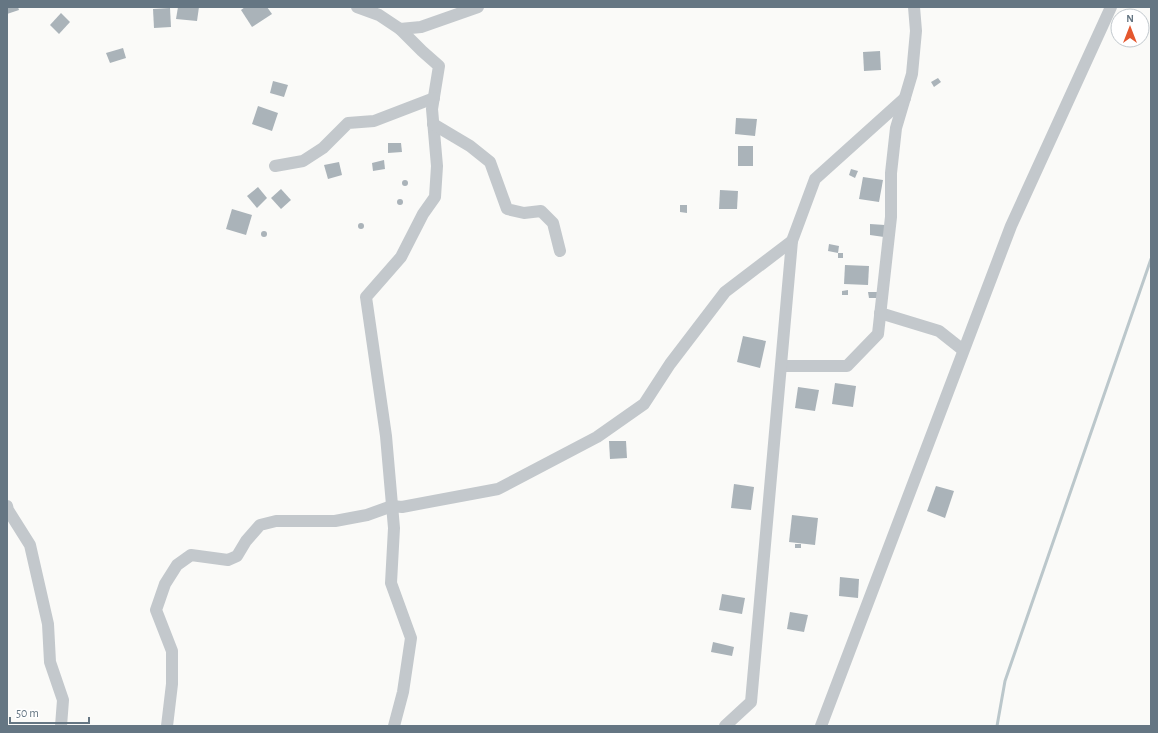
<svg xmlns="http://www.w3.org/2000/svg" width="1158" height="733" viewBox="0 0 1158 733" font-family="'Alegreya Sans',sans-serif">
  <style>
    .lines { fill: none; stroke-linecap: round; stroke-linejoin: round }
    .stream { stroke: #bbc7cb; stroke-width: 3 }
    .building { fill: #aab3b9 }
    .minor { stroke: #c3c8cc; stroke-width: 12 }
  </style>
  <rect width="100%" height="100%" fill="#fafaf8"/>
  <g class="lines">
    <path class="stream" d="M 997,726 L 1005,681 L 1151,259"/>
  </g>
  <g class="building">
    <path d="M 7,7 L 18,7 L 19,10 L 7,14 Z"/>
    <path d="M 178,7 L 199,7 L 197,21 L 176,19 Z"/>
    <path d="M 245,7 L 267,7 L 272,14 L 252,27 L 241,10 Z"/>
    <path d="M 170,8 L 171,27 L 154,28 L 153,9 Z"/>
    <path d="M 61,13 L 70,22 L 59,34 L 50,25 Z"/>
    <path d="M 123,48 L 126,58 L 110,63 L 106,53 Z"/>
    <path d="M 880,51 L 881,70 L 864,71 L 863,52 Z"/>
    <path d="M 938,78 L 941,82 L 934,87 L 931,82 Z"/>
    <path d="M 273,81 L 288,85 L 284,97 L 270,93 Z"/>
    <path d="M 258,106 L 278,113 L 272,131 L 252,124 Z"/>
    <path d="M 736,118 L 757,119 L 755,136 L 735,134 Z"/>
    <path d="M 388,143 L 401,143 L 402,152 L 388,153 Z"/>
    <rect x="738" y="146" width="15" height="20"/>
    <path d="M 384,160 L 385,169 L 373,171 L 372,163 Z"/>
    <path d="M 339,162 L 342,175 L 328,179 L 324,165 Z"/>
    <path d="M 851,169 L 858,171 L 855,178 L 849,175 Z"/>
    <path d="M 863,177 L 883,180 L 879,202 L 859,199 Z"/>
    <circle cx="405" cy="183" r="3"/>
    <path d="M 258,187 L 267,198 L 257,208 L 247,196 Z"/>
    <path d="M 281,189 L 291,200 L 281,209 L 271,198 Z"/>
    <path d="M 720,190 L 738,191 L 737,209 L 719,209 Z"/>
    <circle cx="400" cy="202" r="3"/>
    <path d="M 680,205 L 687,205 L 687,213 L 680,212 Z"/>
    <path d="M 232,209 L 252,215 L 246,235 L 226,229 Z"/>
    <circle cx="361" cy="226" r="3"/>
    <path d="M 870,224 L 885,225 L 884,237 L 870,235 Z"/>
    <circle cx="264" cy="234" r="3"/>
    <path d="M 829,244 L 839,246 L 838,253 L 828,251 Z"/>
    <rect x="838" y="253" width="5" height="5"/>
    <path d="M 845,265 L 869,266 L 868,285 L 844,284 Z"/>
    <path d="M 848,290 L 848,295 L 842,295 L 842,291 Z"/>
    <path d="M 868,292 L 882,292 L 882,298 L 869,298 Z"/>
    <path d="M 743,336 L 766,341 L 760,368 L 737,362 Z"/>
    <path d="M 835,383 L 856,386 L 853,407 L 832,404 Z"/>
    <path d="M 798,387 L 819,390 L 815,411 L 795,408 Z"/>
    <path d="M 609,441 L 626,441 L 627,458 L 610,459 Z"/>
    <path d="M 734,484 L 754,487 L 751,510 L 731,508 Z"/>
    <path d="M 936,486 L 954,491 L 945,518 L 927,511 Z"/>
    <path d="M 792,515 L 818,518 L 815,545 L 789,542 Z"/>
    <rect x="795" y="544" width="6" height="4"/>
    <path d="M 840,577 L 859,579 L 858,598 L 839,596 Z"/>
    <path d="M 722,594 L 745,598 L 742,614 L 719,610 Z"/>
    <path d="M 790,612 L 808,615 L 804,632 L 787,629 Z"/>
    <path d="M 713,642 L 734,647 L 732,656 L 711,652 Z"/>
  </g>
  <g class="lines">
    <g class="minor">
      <path d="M 357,7 L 379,15 L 400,29 L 422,51 L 439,66 L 432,109 L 437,166 L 435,197 L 423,214 L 401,257 L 366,297 L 386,436 L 394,528 L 391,583 L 411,638 L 403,692 L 394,726"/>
      <path d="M 400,29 L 421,27 L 478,7"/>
      <path d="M 433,124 L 470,146 L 490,162 L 507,209 L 524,213 L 541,211 L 553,223 L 560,251"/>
      <path d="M 275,166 L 303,161 L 323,148 L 348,123 L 374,121 L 434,98"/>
      <path d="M 880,313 L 939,331 L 963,350"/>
      <path d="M 781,366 L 847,366 L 878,334 L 891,217 L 891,173 L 896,128 L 912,74 L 916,31 L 914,7"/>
      <path d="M 7,506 L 8,510 L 30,545 L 48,624 L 50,662 L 63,700 L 61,726"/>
      <path d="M 167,726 L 172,684 L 172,651 L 156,610 L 165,584 L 177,565 L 191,555 L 228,560 L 237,556 L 246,541 L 260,525 L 276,521 L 335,521 L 367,515 L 392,506 L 402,507 L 498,489 L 597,437 L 644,404 L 670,364 L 725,292 L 792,241"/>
      <path d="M 725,726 L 751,702 L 792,241 L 815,179 L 905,98"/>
      <path d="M 821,726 L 1011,226 L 1111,7"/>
    </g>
  </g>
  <rect width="1158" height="733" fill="none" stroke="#657683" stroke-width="16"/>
  <g transform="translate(1130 28)"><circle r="19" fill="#ffffff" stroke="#c1c8cd"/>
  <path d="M0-3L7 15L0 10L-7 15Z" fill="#e4572e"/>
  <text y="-6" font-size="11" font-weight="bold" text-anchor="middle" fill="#657683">N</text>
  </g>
  <path d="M10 717v6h79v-6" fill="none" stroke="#657683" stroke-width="2"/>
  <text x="16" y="717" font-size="12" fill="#657683" stroke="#ffffff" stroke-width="3" paint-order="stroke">50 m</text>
</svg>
